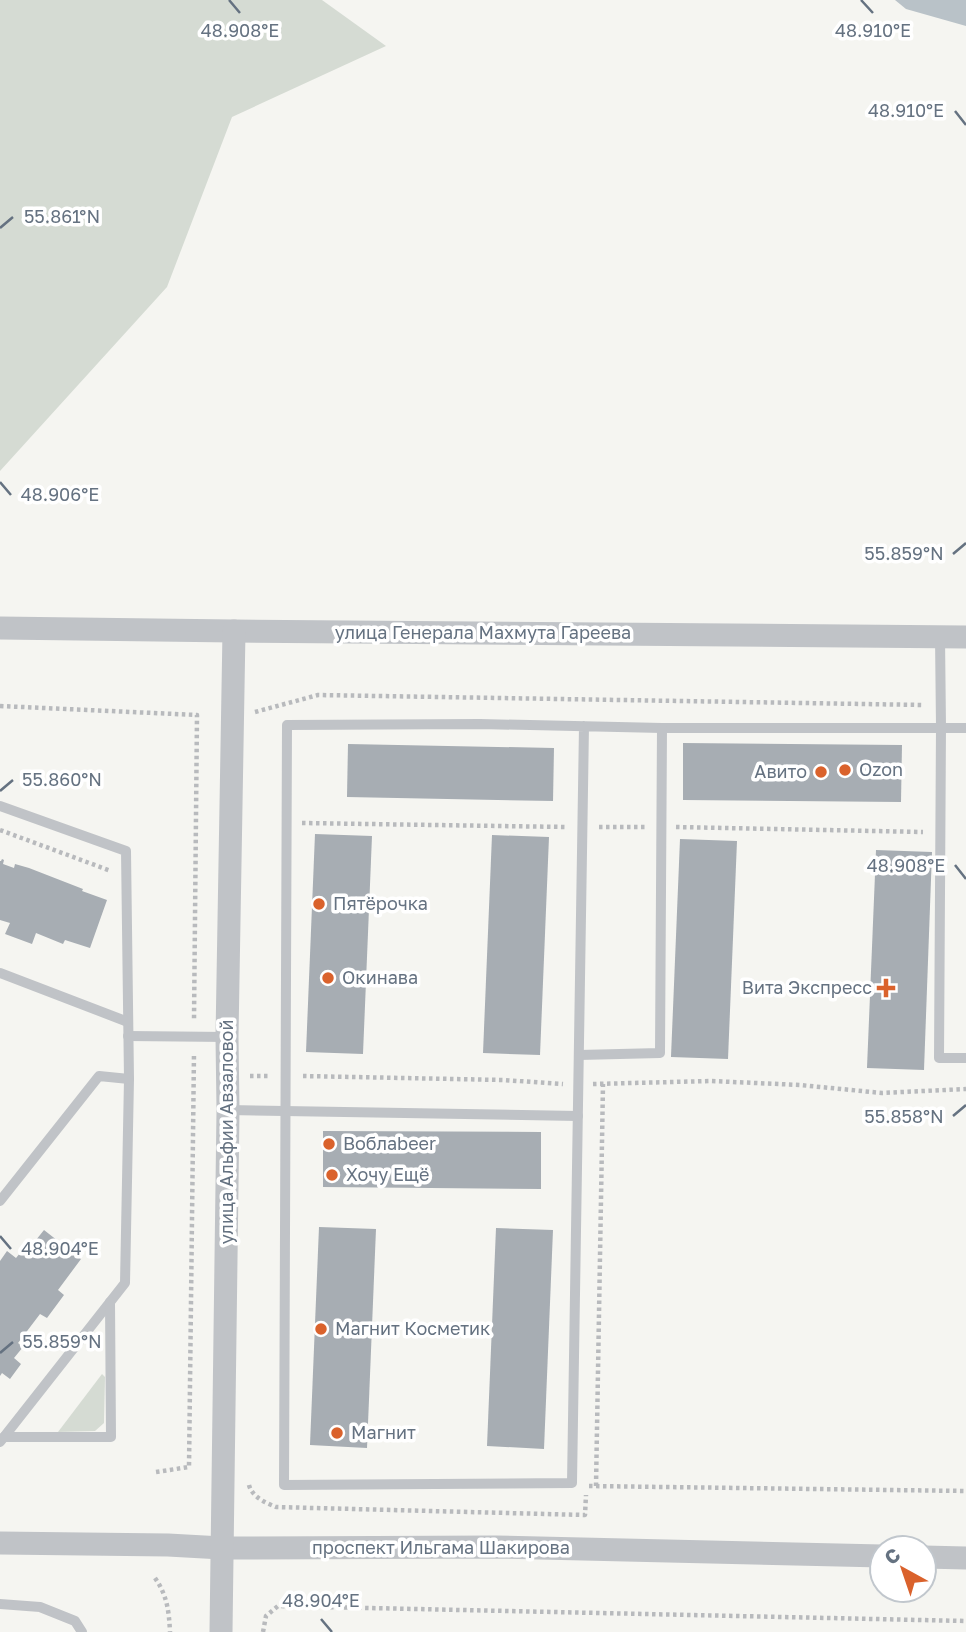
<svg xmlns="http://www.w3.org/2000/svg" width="966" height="1632" viewBox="0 0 966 1632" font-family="'Golos Text',sans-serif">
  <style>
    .green { fill: #d5dbd3 }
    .water { fill: #b9c2c8 }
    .building { fill: #a7adb3 }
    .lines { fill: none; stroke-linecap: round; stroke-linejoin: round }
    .path { stroke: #b8babd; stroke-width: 4.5; stroke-dasharray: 3.5 3.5; stroke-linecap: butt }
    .lane { stroke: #c0c3c7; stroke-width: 10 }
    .street { stroke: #c0c3c7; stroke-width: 23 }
    .ticks { fill: none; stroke: #657281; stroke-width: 2.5 }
    .poi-dot { fill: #da622c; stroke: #fff; stroke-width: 2.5 }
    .labels { text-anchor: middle; stroke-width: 7; stroke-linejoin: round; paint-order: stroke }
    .street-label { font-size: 18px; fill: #657281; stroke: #fff }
    .poi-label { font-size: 18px; fill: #657281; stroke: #fff; text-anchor: start }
    .ticks-label { font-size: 18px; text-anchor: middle; fill: #657281; stroke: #fff; stroke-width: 7; stroke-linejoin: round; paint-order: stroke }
  </style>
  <rect width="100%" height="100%" fill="#f5f5f1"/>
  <g class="green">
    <path d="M 0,0 L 322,0 L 386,46 L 232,117 L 167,287 L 0,471 Z"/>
    <path d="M 102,1374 L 105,1377 L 104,1423 L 95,1431 L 58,1432 Z"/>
  </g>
  <path class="water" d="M 895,0 L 966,0 L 966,26 L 906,9 Z"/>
  <g class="building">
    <path d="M 683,743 L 902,745 L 901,802 L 683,800 Z"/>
    <path d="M 348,744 L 554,748 L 553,801 L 347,797 Z"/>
    <path d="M 315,834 L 372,836 L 363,1054 L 306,1052 Z"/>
    <path d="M 492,835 L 549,837 L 540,1055 L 483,1053 Z"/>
    <path d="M 680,839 L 737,841 L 728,1059 L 671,1057 Z"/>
    <path d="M 876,850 L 932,852 L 924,1070 L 867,1068 Z"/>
    <path d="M 2,859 L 4,860 L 3,864 L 14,868 L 15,864 L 29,868 L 83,889 L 82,891 L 107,900 L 90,948 L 65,940 L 63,944 L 36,933 L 32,944 L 5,934 L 10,923 L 0,920 L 0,861 L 1,861 Z"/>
    <path d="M 323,1131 L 541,1132 L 541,1189 L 323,1187 Z"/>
    <path d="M 319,1227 L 376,1229 L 367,1448 L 310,1445 Z"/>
    <path d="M 496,1228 L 553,1230 L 544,1449 L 487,1446 Z"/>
    <path d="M 44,1230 L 81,1259 L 58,1290 L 64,1295 L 47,1318 L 40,1314 L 18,1343 L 23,1347 L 14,1358 L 21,1364 L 10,1379 L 2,1373 L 0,1376 L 0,1261 L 7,1251 L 16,1258 L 25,1247 L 28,1250 Z"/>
  </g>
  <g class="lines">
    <g class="path">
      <path d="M 0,706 L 197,715 L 194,1020"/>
      <path d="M 255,712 L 318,695 L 923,705"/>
      <path d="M 302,823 L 566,827"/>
      <path d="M 599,827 L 647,827"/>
      <path d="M 676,827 L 923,832"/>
      <path d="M 0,830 L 111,871"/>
      <path d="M 250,1076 L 269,1076"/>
      <path d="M 303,1076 L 503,1080 L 563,1084"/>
      <path d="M 593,1084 L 711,1081 L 800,1085 L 882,1093 L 966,1089"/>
      <path d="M 156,1472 L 189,1467 L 194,1053"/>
      <path d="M 249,1485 C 252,1497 266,1503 276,1507 L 585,1515 L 586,1495"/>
      <path d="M 589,1486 L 966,1491"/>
      <path d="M 596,1486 L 603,1084"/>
      <path d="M 155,1578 C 167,1595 169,1611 170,1632"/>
      <path d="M 263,1632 L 266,1616 L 278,1606 L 966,1621"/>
    </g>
    <g class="lane">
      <path d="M 940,637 L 941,727 L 939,1058 L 966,1058"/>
      <path d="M 584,726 L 572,1483 L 284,1485 L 287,725 L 480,724 L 662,728 L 966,728"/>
      <path d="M 0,806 L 126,851 L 129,1079 L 125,1283 L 0,1442"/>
      <path d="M 0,973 L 128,1022"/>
      <path d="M 128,1036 L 227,1037"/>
      <path d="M 579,1055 L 660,1053 L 662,728"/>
      <path d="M 228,1110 L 578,1116"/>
      <path d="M 0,1201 L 99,1076 L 129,1079"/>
      <path d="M 4,1437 L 111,1437 L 110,1302"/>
      <path d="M 0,1604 L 40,1607 L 75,1621 L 82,1632"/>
    </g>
    <g class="street">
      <path d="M 0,628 L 234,631 L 966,637"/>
      <path d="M 0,1543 L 168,1545 L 222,1548 L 496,1547 L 882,1556"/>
      <path d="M 924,1557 L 966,1558"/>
      <path d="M 221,1632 L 228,1110 L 227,1037 L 234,631"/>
    </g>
  </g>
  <path class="ticks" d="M 229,0 L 240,13M 861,0 L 873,13M 955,111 L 966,125M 0,228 L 13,217M 0,482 L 11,495M 953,554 L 966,543M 0,791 L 13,780M 955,865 L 966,879M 953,1116 L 966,1105M 0,1236 L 11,1249M 0,1353 L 13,1342M 321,1619 L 332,1632"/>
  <g class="poi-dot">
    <circle cx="845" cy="770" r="7"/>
    <circle cx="821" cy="772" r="7"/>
    <circle cx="319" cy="904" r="7"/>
    <circle cx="328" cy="978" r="7"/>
    <path d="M882.5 977.5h7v7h7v7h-7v7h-7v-7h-7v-7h7z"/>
    <circle cx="329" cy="1144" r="7"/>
    <circle cx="332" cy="1175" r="7"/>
    <circle cx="321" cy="1329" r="7"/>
    <circle cx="337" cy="1433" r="7"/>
  </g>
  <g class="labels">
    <g class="street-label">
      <text x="483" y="639">улица Генерала Махмута Гареева</text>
      <text transform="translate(227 1132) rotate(-90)" y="6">улица Альфии Авзаловой</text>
      <text x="441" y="1554">проспект Ильгама Шакирова</text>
    </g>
    <g class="poi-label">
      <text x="859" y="776">Ozon</text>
      <text x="807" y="778" text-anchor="end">Авито</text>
      <text x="333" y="910">Пятёрочка</text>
      <text x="342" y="984">Окинава</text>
      <text x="872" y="994" text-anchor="end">Вита Экспресс</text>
      <text x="343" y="1150">Воблаbeer</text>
      <text x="346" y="1181">Хочу Ещё</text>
      <text x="335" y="1335">Магнит Косметик</text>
      <text x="351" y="1439">Магнит</text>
    </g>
  </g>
  <g class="ticks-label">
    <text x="240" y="37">48.908°E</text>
    <text x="873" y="37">48.910°E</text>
    <text x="906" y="117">48.910°E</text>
    <text x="62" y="223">55.861°N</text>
    <text x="60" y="501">48.906°E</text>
    <text x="904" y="560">55.859°N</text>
    <text x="62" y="786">55.860°N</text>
    <text x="906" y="872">48.908°E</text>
    <text x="904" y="1123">55.858°N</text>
    <text x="60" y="1255">48.904°E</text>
    <text x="62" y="1348">55.859°N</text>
    <text x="321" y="1607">48.904°E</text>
  </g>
  <g transform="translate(903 1569) rotate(320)"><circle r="33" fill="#ffffff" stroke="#c1c7cd" stroke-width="2"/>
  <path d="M0-5L12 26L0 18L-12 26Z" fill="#da622c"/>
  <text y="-10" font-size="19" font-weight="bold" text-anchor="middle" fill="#657281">С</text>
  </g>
</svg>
